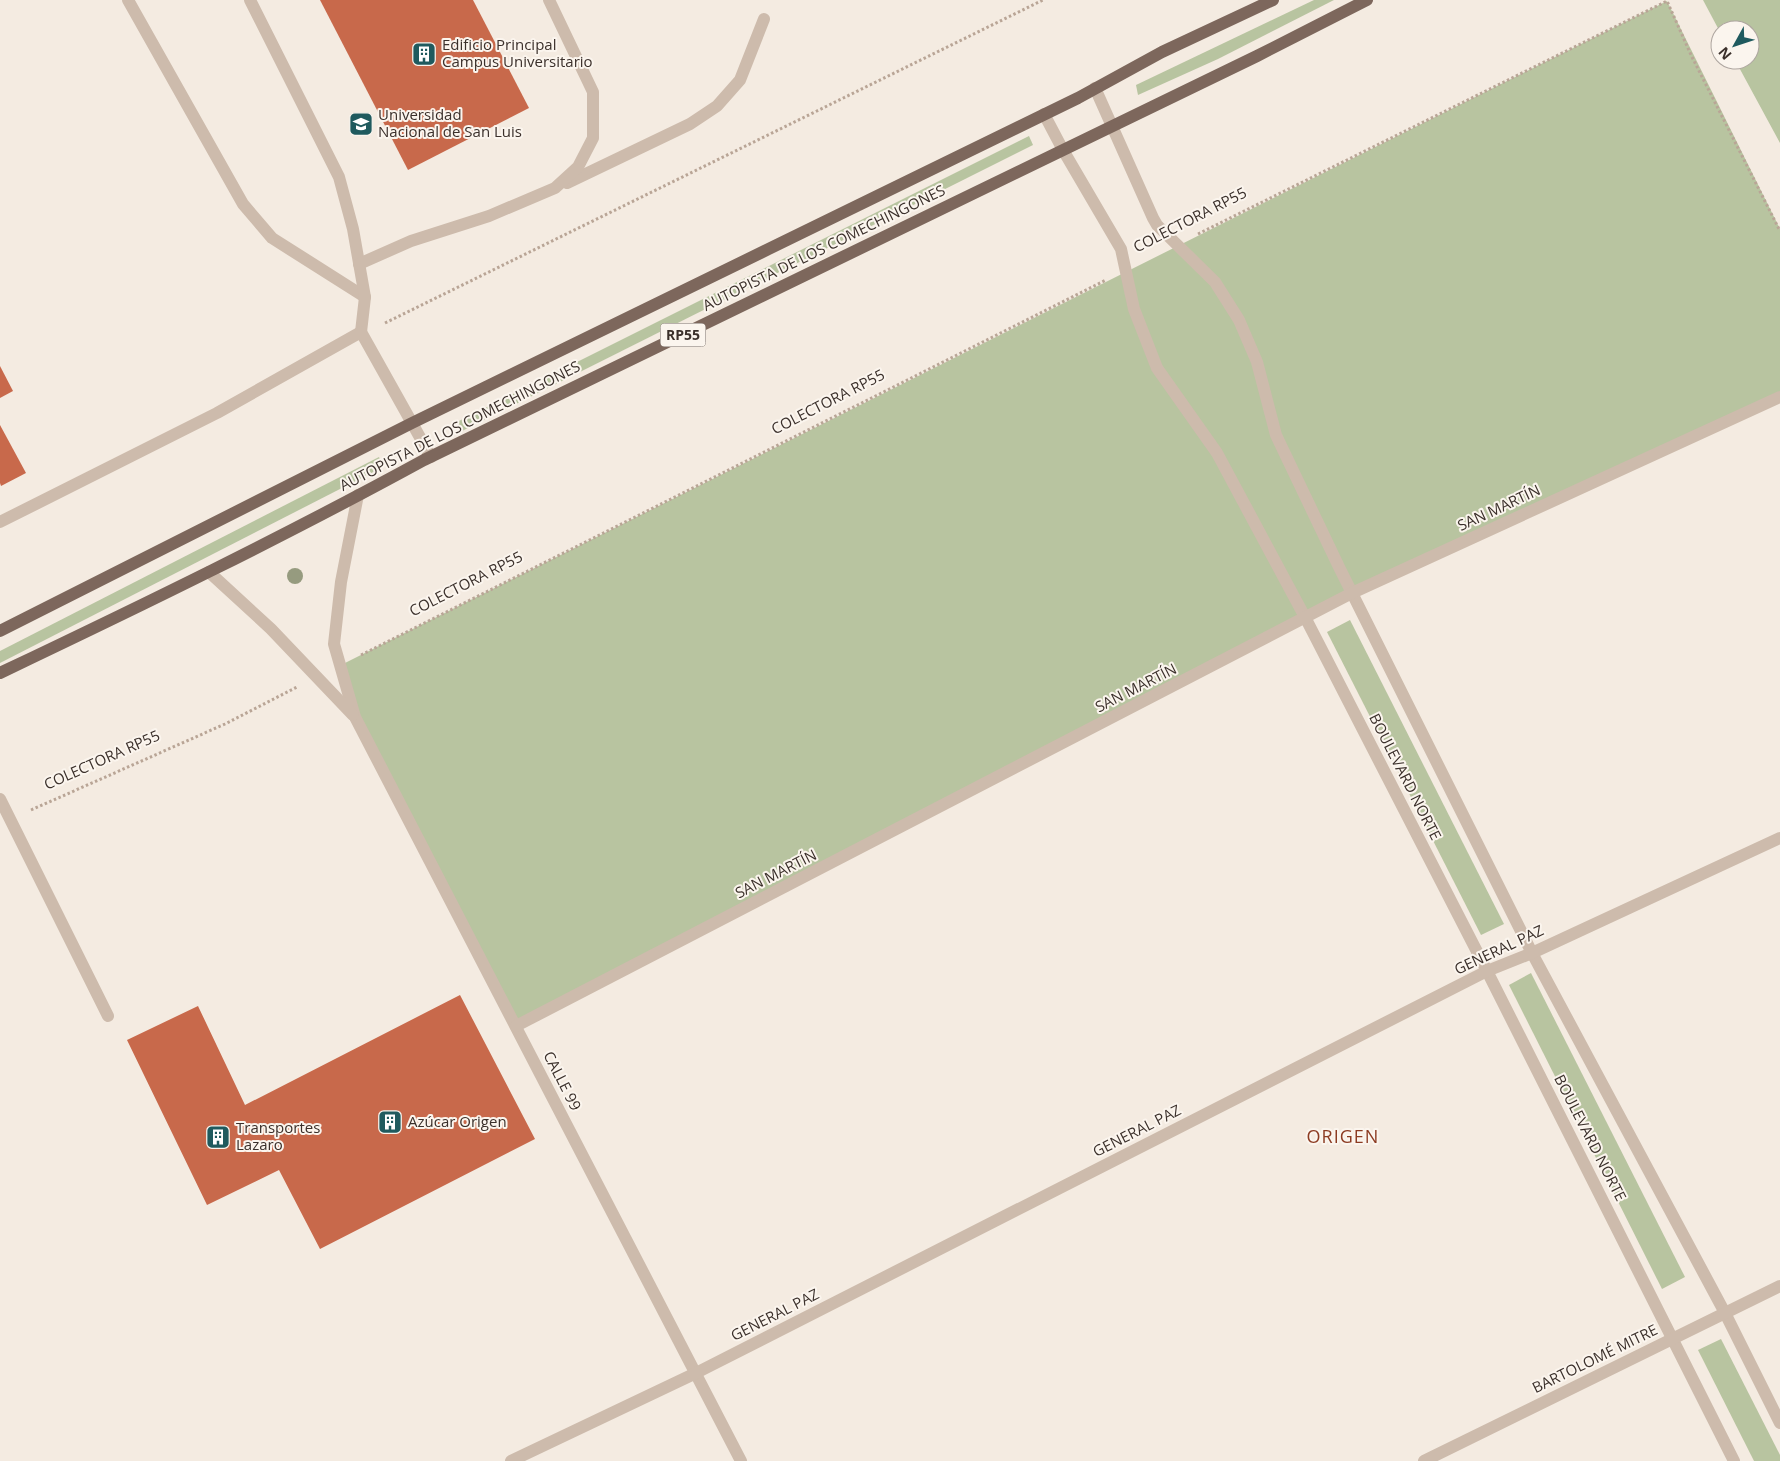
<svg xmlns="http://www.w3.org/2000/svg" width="1780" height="1461" viewBox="0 0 1780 1461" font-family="'Open Sans',sans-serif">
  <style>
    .green { fill: #b8c4a0 }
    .building { fill: #c8694b }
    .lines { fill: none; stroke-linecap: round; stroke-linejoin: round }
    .path { stroke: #b9a596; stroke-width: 3; stroke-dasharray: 2.5 2.5; stroke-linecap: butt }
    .service { stroke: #cdbbac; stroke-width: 12 }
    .minor { stroke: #cdbbac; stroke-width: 12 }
    .primary { stroke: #7d675c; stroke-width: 12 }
    .tree { fill: #969b7f }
    .labels { text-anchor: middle; stroke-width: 4; stroke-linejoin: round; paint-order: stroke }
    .shield { fill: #fbf5ee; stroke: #756b66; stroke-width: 1 }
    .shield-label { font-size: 14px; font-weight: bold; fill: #3b302b }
    .poi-label { font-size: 15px; fill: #3b302b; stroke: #fbf5ee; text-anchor: start }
    .street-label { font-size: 15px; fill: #3b302b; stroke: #fbf5ee }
    .quarter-label { font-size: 18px; letter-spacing: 1px; fill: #8c3b22; stroke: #fbf5ee }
  </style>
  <rect width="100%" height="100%" fill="#f4ebe1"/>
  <g class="green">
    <path d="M 1314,0 L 1334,0 L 1218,59 L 1138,95 L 1136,85 Z"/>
    <path d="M 1703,0 L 1780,0 L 1780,143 L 1735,60 L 1750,60 L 1750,30 L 1720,30 L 1720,32 Z"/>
    <path d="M 1667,1 L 1780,229 L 1780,397 L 1352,593 L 516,1026 L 335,668 Z"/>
    <path d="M 1029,136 L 1033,145 L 462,431 L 457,422 Z"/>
    <path d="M 379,457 L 383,467 L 0,663 L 0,651 Z"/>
    <path d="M 1350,620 L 1504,924 L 1481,935 L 1327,632 Z"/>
    <path d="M 1531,973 L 1685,1277 L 1662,1289 L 1509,985 Z"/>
    <path d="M 1721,1339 L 1780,1455 L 1780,1461 L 1754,1461 L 1698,1350 Z"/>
  </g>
  <g class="building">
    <path d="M 320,0 L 473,0 L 529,108 L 408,170 Z"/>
    <path d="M 0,366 L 13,391 L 0,398 Z"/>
    <path d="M 0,425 L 26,473 L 1,486 L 0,483 Z"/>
    <path d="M 460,995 L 535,1139 L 320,1249 L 279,1170 L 207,1205 L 127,1040 L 198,1006 L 245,1105 Z"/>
  </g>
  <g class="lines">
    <g class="path">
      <path d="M 1198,234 L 1667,1 L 1691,55 L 1780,231"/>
      <path d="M 385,323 L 1043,0"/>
      <path d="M 361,655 L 1106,280"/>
      <path d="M 31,810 L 225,724 L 297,687"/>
    </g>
    <g class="service">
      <path d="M 128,0 L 243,204 L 272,238 L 365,297"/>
      <path d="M 250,0 L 339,177 L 353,229 L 365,297 L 361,332"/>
      <path d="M 567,183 L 690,124 L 717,106 L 740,80 L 764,19"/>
      <path d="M 359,264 L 411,241 L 489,216 L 555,188 L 578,167 L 593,138 L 593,92 L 549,0"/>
      <path d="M 0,799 L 108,1016"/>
    </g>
    <g class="minor">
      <path d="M 1095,88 L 1153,218 L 1157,225 L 1215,282 L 1239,320 L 1257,362 L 1276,435 L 1339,567 L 1532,953 L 1725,1313 L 1780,1423"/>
      <path d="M 1044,114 L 1063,150 L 1121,249 L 1134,309 L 1157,368 L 1217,453 L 1306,619 L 1487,971 L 1734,1461"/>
      <path d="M 358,495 L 341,582 L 334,644 L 355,717 L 741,1461"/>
      <path d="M 0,522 L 217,413 L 361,332 L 431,457"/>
      <path d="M 209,572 L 271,629 L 353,715"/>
      <path d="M 516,1026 L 1352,593 L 1780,397"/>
      <path d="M 511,1461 L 696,1373 L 1487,971 L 1532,953 L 1780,838"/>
      <path d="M 1424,1461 L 1780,1286"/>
    </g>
    <g class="primary">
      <path d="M 0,631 L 412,423 L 1078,98 L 1162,52 L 1273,0"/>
      <path d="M 0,673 C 143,605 285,536 424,460 L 1257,56 L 1367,0"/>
    </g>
  </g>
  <circle class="tree" cx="295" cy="576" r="8"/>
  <defs>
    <g id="building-square" transform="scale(1.25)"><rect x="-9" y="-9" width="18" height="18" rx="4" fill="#1f5a5e" stroke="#fbf5ee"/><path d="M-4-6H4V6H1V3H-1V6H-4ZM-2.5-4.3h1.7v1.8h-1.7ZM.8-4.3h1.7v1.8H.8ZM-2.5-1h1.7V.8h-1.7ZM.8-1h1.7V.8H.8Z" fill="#fff"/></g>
    <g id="university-square" transform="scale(1.25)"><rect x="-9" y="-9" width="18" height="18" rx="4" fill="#1f5a5e" stroke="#fbf5ee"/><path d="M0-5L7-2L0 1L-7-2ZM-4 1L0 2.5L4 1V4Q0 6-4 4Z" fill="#fff"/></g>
  </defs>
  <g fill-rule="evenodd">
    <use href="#building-square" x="424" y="54"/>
    <use href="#university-square" x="361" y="124"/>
    <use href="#building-square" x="390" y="1122"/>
    <use href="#building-square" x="218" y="1137"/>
  </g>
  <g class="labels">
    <rect class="shield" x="660.5" y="323.5" width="45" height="23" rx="4"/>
    <g class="shield-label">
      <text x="683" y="340">RP55</text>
    </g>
    <g class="poi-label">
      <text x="442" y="50">Edificio Principal<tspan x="442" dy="17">Campus Universitario</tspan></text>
      <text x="378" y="120">Universidad<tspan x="378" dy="17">Nacional de San Luis</tspan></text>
      <text x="408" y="1127">Azúcar Origen</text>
      <text x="236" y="1133">Transportes<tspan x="236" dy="17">Lazaro</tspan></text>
    </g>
    <g class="street-label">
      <text transform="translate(1190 220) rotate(-27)" y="5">COLECTORA RP55</text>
      <text transform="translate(824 248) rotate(-26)" y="5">AUTOPISTA DE LOS COMECHINGONES</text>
      <text transform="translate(828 402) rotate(-27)" y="5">COLECTORA RP55</text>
      <text transform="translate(460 426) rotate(-27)" y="5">AUTOPISTA DE LOS COMECHINGONES</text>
      <text transform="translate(1499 508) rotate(-25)" y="5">SAN MARTÍN</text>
      <text transform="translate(466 584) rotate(-27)" y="5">COLECTORA RP55</text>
      <text transform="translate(1136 688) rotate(-27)" y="5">SAN MARTÍN</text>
      <text transform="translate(102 760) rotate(-24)" y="5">COLECTORA RP55</text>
      <text transform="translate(1405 777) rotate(63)" y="5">BOULEVARD NORTE</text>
      <text transform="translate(776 874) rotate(-27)" y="5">SAN MARTÍN</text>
      <text transform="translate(1499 950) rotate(-25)" y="5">GENERAL PAZ</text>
      <text transform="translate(562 1081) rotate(63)" y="5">CALLE 99</text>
      <text transform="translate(1137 1131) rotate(-27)" y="5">GENERAL PAZ</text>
      <text transform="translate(1590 1138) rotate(63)" y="5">BOULEVARD NORTE</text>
      <text transform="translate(775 1315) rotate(-27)" y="5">GENERAL PAZ</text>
      <text transform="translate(1595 1359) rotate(-26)" y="5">BARTOLOMÉ MITRE</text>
    </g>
    <g class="quarter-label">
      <text x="1343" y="1143">ORIGEN</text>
    </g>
  </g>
  <g transform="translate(1735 45) rotate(230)"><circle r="24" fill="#fbf5ee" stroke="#aea6a0"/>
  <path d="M0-4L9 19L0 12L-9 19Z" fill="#1f5a5e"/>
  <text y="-8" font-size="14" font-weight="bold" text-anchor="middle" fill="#3b302b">N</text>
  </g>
</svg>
